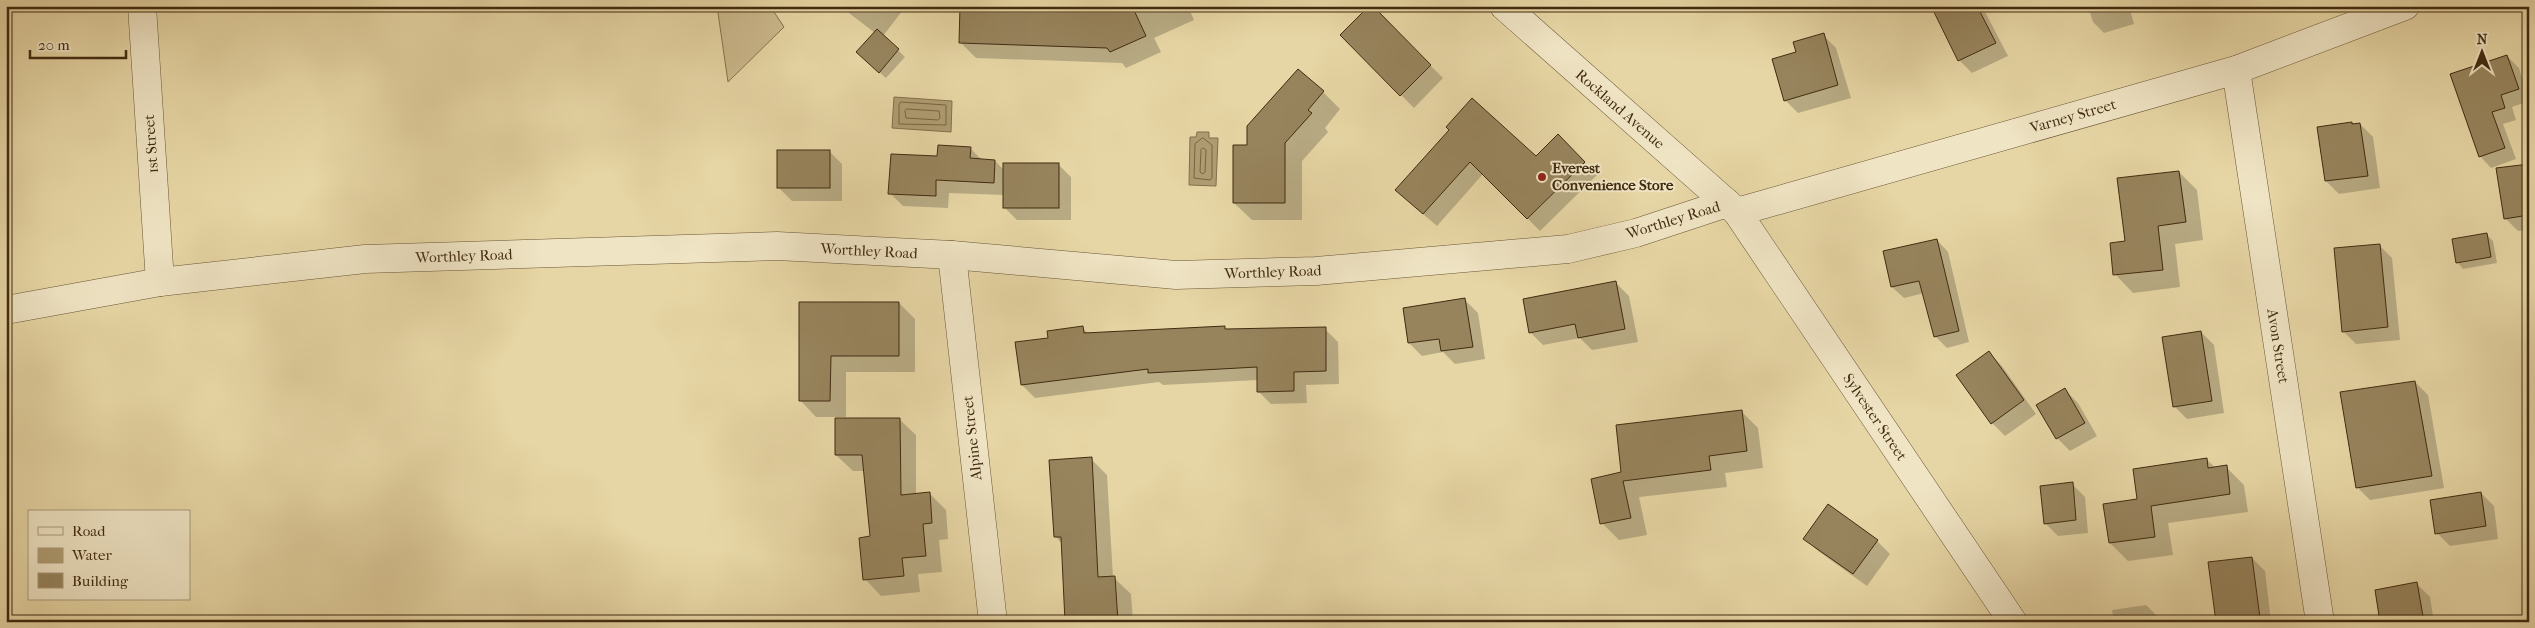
<svg xmlns="http://www.w3.org/2000/svg" width="2535" height="628" viewBox="0 0 2535 628" font-family="'IM FELL French Canon',serif">
  <style>
    .green { fill: #cbb98c; stroke: #86724e }
    .water { fill: #af9c72; stroke: #836f4b }
    .shadow { fill: #0003 }
    .lines { fill: none; stroke-linecap: round; stroke-linejoin: round }
    .shore { stroke: #786441; stroke-width: 1 }
    .building { fill: #97845d; stroke: #412b10 }
    .minor-casing { stroke: #6a5635; stroke-width: 29 }
    .tertiary-casing { stroke: #6a5635; stroke-width: 29 }
    .minor { stroke: #efe4c4; stroke-width: 28 }
    .tertiary { stroke: #efe4c4; stroke-width: 28 }
    .poi-dot { fill: #8f2418; stroke: #efe4c4; stroke-width: 2 }
    .labels { text-anchor: middle; stroke-width: 4; stroke-linejoin: round; paint-order: stroke }
    .street-label { font-size: 15px; fill: #412b10; stroke: #efe4c4 }
    .poi-label { font-size: 15px; font-weight: bold; fill: #412b10; stroke: #efe4c4; text-anchor: start }
  </style>
  <rect width="100%" height="100%" fill="#e7d6a5"/>
  <filter id="stains"><feTurbulence type="fractalNoise" baseFrequency=".004" numOctaves="4"/><feColorMatrix values="0 0 0 0 .2 0 0 0 0 .09 0 0 0 0 .02 0 0 0 .5 -.17"/></filter>
  <radialGradient id="worn" r=".72"><stop offset=".6" stop-color="#630" stop-opacity="0"/><stop offset="1" stop-color="#630" stop-opacity=".3"/></radialGradient>
  <path class="green" d="M 717,6 L 770,6 L 784,27 L 728,82 Z"/>
  <g class="water">
    <path d="M 894,97 L 952,101 L 951,132 L 892,128 Z"/>
    <path d="M 1197,132 L 1209,132 L 1209,138 L 1218,138 L 1216,186 L 1189,185 L 1190,137 L 1196,137 Z"/>
  </g>
  <g class="shadow">
    <path d="M 840,6 L 906,6 L 883,36 L 905,57 L 886,78 L 864,59 L 875,33 Z"/>
    <path d="M 1072,6 L 1188,6 L 1194,20 L 1154,38 L 1161,52 L 1126,68 L 1122,63 L 976,58 L 960,42 Z"/>
    <path d="M 1301,6 L 1313,6 L 1308,12 Z"/>
    <path d="M 1371,6 L 1443,78 L 1414,108 L 1341,35 Z"/>
    <path d="M 1932,6 L 1982,6 L 2008,56 L 1972,73 L 1959,60 Z"/>
    <path d="M 2088,6 L 2129,6 L 2134,24 L 2104,33 L 2093,22 Z"/>
    <path d="M 1823,35 L 1836,48 L 1851,98 L 1798,113 L 1785,100 L 1798,53 Z"/>
    <path d="M 2507,56 L 2519,68 L 2529,101 L 2512,107 L 2516,120 L 2503,124 L 2516,159 L 2491,168 L 2480,156 Z"/>
    <path d="M 1323,92 L 1340,109 L 1325,128 L 1328,132 L 1302,161 L 1302,220 L 1252,220 L 1234,203 L 1248,147 Z"/>
    <path d="M 2351,123 L 2360,124 L 2373,137 L 2380,188 L 2339,194 L 2326,181 Z"/>
    <path d="M 1451,130 L 1536,158 L 1558,136 L 1597,175 L 1540,231 L 1483,174 L 1437,226 L 1410,203 Z"/>
    <path d="M 970,148 L 982,160 L 995,161 L 1004,170 L 1058,164 L 1071,177 L 1071,220 L 1017,220 L 1004,207 L 1004,195 L 949,193 L 948,208 L 903,206 L 890,193 L 938,158 Z"/>
    <path d="M 829,151 L 842,164 L 842,201 L 792,201 L 779,188 Z"/>
    <path d="M 2529,165 L 2529,230 L 2518,231 L 2505,218 Z"/>
    <path d="M 2179,172 L 2197,190 L 2203,240 L 2175,244 L 2180,287 L 2133,293 L 2115,274 L 2126,242 Z"/>
    <path d="M 2486,234 L 2493,241 L 2497,263 L 2463,269 L 2457,262 Z"/>
    <path d="M 1937,240 L 1948,252 L 1969,342 L 1947,348 L 1935,336 L 1924,293 L 1904,298 L 1892,287 Z"/>
    <path d="M 2379,245 L 2392,258 L 2400,340 L 2356,344 L 2343,331 Z"/>
    <path d="M 1616,283 L 1629,296 L 1638,342 L 1592,350 L 1580,338 L 1543,345 L 1530,332 Z"/>
    <path d="M 1465,300 L 1478,313 L 1485,359 L 1455,364 L 1443,352 L 1422,356 L 1409,343 Z"/>
    <path d="M 801,303 L 899,303 L 915,319 L 915,372 L 846,372 L 846,417 L 816,417 L 800,400 Z"/>
    <path d="M 1082,328 L 1089,334 L 1224,328 L 1227,330 L 1325,329 L 1338,342 L 1339,384 L 1306,385 L 1307,403 L 1271,404 L 1258,391 L 1258,380 L 1163,385 L 1159,382 L 1035,398 L 1022,385 L 1049,339 Z"/>
    <path d="M 2201,332 L 2214,345 L 2224,413 L 2187,419 L 2174,406 Z"/>
    <path d="M 1989,353 L 2002,366 L 2036,414 L 2005,436 L 1992,423 Z"/>
    <path d="M 2415,382 L 2428,395 L 2444,488 L 2370,500 L 2357,487 Z"/>
    <path d="M 2065,390 L 2078,403 L 2097,436 L 2070,451 L 2057,438 Z"/>
    <path d="M 1741,411 L 1758,428 L 1763,468 L 1725,473 L 1727,487 L 1639,497 L 1647,535 L 1619,540 L 1602,523 L 1623,473 Z"/>
    <path d="M 899,419 L 916,435 L 916,495 L 929,493 L 946,510 L 948,539 L 939,540 L 942,572 L 918,574 L 920,592 L 881,596 L 865,579 L 871,538 L 865,471 L 853,471 L 836,455 Z"/>
    <path d="M 1091,459 L 1107,475 L 1113,577 L 1131,594 L 1133,622 L 1066,622 L 1063,545 L 1055,536 Z"/>
    <path d="M 2206,459 L 2216,468 L 2226,467 L 2244,485 L 2248,512 L 2168,523 L 2173,555 L 2128,561 L 2110,543 L 2139,500 Z"/>
    <path d="M 2072,484 L 2085,497 L 2088,533 L 2058,536 L 2045,523 Z"/>
    <path d="M 2481,493 L 2494,506 L 2498,539 L 2450,546 L 2437,533 Z"/>
    <path d="M 1805,539 L 1877,541 L 1890,554 L 1867,586 L 1818,551 Z"/>
    <path d="M 2252,558 L 2265,571 L 2271,622 L 2217,622 Z"/>
    <path d="M 2417,584 L 2430,597 L 2434,622 L 2382,622 Z"/>
    <path d="M 2146,605 L 2159,618 L 2160,622 L 2114,622 L 2112,610 Z"/>
  </g>
  <g class="lines">
    <g class="shore">
      <path d="M 901,102 L 946,105 L 946,125 L 899,124 L 899,105 Z"/>
      <path d="M 907,109 L 939,111 L 940,118 L 938,120 L 906,118 L 905,111 Z"/>
      <path d="M 1203,138 L 1212,145 L 1212,178 L 1210,180 L 1194,178 L 1195,144 Z"/>
      <path d="M 1203,148 L 1206,150 L 1205,172 L 1203,174 L 1200,172 L 1201,150 Z"/>
    </g>
  </g>
  <g class="building">
    <path d="M 960,6 L 1132,6 L 1146,36 L 1110,52 L 1107,48 L 959,43 Z"/>
    <path d="M 1369,6 L 1373,6 L 1431,65 L 1400,96 L 1340,35 Z"/>
    <path d="M 1931,6 L 1977,6 L 1996,43 L 1958,61 Z"/>
    <path d="M 877,29 L 899,49 L 879,73 L 856,52 Z"/>
    <path d="M 1824,33 L 1838,85 L 1784,101 L 1772,59 L 1796,52 L 1793,42 Z"/>
    <path d="M 2507,55 L 2519,89 L 2501,95 L 2505,108 L 2492,112 L 2505,148 L 2479,157 L 2450,74 Z"/>
    <path d="M 1298,69 L 1324,91 L 1308,110 L 1312,113 L 1285,143 L 1285,203 L 1233,203 L 1233,145 L 1247,145 L 1247,126 Z"/>
    <path d="M 1472,98 L 1536,156 L 1558,134 L 1585,162 L 1527,219 L 1470,162 L 1423,214 L 1395,190 L 1449,130 L 1446,127 Z"/>
    <path d="M 2352,122 L 2352,124 L 2360,123 L 2368,176 L 2325,181 L 2317,127 Z"/>
    <path d="M 938,145 L 971,147 L 970,158 L 995,160 L 994,183 L 936,180 L 936,196 L 888,194 L 891,154 L 937,156 Z"/>
    <rect x="777" y="150" width="53" height="38"/>
    <rect x="1003" y="163" width="56" height="45"/>
    <path d="M 2529,164 L 2529,215 L 2504,219 L 2496,168 Z"/>
    <path d="M 2179,171 L 2186,222 L 2158,226 L 2163,270 L 2113,275 L 2110,243 L 2125,241 L 2117,178 Z"/>
    <path d="M 2487,233 L 2491,257 L 2456,263 L 2452,239 Z"/>
    <path d="M 1937,239 L 1959,331 L 1934,337 L 1919,281 L 1891,287 L 1883,251 Z"/>
    <path d="M 2380,244 L 2388,327 L 2342,332 L 2334,248 Z"/>
    <path d="M 1616,281 L 1625,329 L 1578,338 L 1575,324 L 1529,333 L 1523,299 Z"/>
    <path d="M 1465,298 L 1473,347 L 1441,351 L 1439,339 L 1408,343 L 1403,308 Z"/>
    <path d="M 799,302 L 899,302 L 899,356 L 831,356 L 830,401 L 799,401 Z"/>
    <path d="M 1083,326 L 1084,333 L 1225,326 L 1225,329 L 1326,327 L 1326,371 L 1294,372 L 1294,391 L 1257,392 L 1257,367 L 1148,373 L 1148,369 L 1021,385 L 1015,342 L 1048,338 L 1047,331 Z"/>
    <path d="M 2201,331 L 2212,401 L 2173,407 L 2162,337 Z"/>
    <path d="M 1989,351 L 2024,400 L 1991,424 L 1956,375 Z"/>
    <path d="M 2415,381 L 2432,476 L 2356,488 L 2340,392 Z"/>
    <path d="M 2065,388 L 2085,423 L 2056,439 L 2036,405 Z"/>
    <path d="M 1742,410 L 1747,451 L 1709,456 L 1711,470 L 1623,481 L 1631,518 L 1600,524 L 1591,479 L 1621,472 L 1616,425 Z"/>
    <path d="M 835,418 L 900,418 L 901,495 L 930,492 L 932,523 L 923,524 L 926,556 L 902,558 L 904,576 L 863,580 L 859,538 L 870,536 L 862,455 L 835,455 Z"/>
    <path d="M 1092,457 L 1098,577 L 1115,576 L 1118,622 L 1065,622 L 1061,537 L 1054,537 L 1049,460 Z"/>
    <path d="M 2207,458 L 2208,468 L 2227,465 L 2230,494 L 2151,506 L 2155,537 L 2109,543 L 2103,504 L 2137,499 L 2133,469 Z"/>
    <path d="M 2073,482 L 2076,520 L 2044,524 L 2040,486 Z"/>
    <path d="M 2481,492 L 2486,526 L 2435,534 L 2430,500 Z"/>
    <path d="M 1828,504 L 1878,540 L 1853,574 L 1803,539 Z"/>
    <path d="M 2252,557 L 2260,618 L 2216,622 L 2208,562 Z"/>
    <path d="M 2417,582 L 2424,622 L 2380,622 L 2375,590 Z"/>
  </g>
  <g class="lines">
    <g class="minor-casing">
      <g id="minor">
        <path d="M 142,6 L 160,282"/>
        <path d="M 2236,70 L 2320,622"/>
        <path d="M 1737,212 L 2236,70 L 2405,6"/>
        <path d="M 952,255 L 993,622"/>
        <path d="M 6,310 L 160,282 L 365,259 L 777,246 L 952,255 L 1176,275 L 1316,271 L 1568,249 L 1636,233 L 1727,203"/>
      </g>
    </g>
    <g class="tertiary-casing">
      <path id="tertiary" d="M 1504,6 L 1737,212 L 2013,622"/>
    </g>
    <use href="#minor" class="minor"/>
    <use href="#tertiary" class="tertiary"/>
  </g>
  <circle class="poi-dot" cx="1542" cy="177" r="5"/>
  <g class="labels">
    <g class="street-label">
      <text transform="translate(1620 109) rotate(41)" y="5">Rockland Avenue</text>
      <text transform="translate(2073 116) rotate(-16)" y="5">Varney Street</text>
      <text transform="translate(151 144) rotate(-94)" y="5">1st Street</text>
      <text transform="translate(1673 220) rotate(-17)" y="5">Worthley Road</text>
      <text transform="translate(869 251) rotate(3)" y="5">Worthley Road</text>
      <text transform="translate(464 256) rotate(-2)" y="5">Worthley Road</text>
      <text transform="translate(1273 272) rotate(-2)" y="5">Worthley Road</text>
      <text transform="translate(2278 346) rotate(81)" y="5">Avon Street</text>
      <text transform="translate(1875 417) rotate(56)" y="5">Sylvester Street</text>
      <text transform="translate(972 438) rotate(-96)" y="5">Alpine Street</text>
    </g>
    <g class="poi-label">
      <text x="1552" y="173">Everest<tspan x="1552" dy="17">Convenience Store</tspan></text>
    </g>
  </g>
  <rect width="2535" height="628" fill="none" stroke="#e7d6a5" stroke-width="25"/>
  <rect x="8" y="8" width="2520" height="613" fill="none" stroke="#412b10" stroke-width="2.5"/>
  <rect x="12" y="12" width="2510" height="603" fill="none" stroke="#412b10"/>
  <rect x="28" y="510" width="162" height="90" fill="#efe4c4" stroke="#a99a7c"/>
  <rect x="38" y="527" width="25" height="8" fill="#efe4c4" stroke="#a99a7c"/>
  <text x="72" y="536" font-size="15" fill="#412b10">Road</text>
  <rect x="38" y="548" width="25" height="15" fill="#af9c72" stroke="#a99a7c"/>
  <text x="72" y="560" font-size="15" fill="#412b10">Water</text>
  <rect x="38" y="573" width="25" height="15" fill="#97845d" stroke="#a99a7c"/>
  <text x="72" y="586" font-size="15" fill="#412b10">Building</text>
  <g transform="translate(2482 52)" stroke="#efe4c4" stroke-width="4" paint-order="stroke">
  <path d="M0-4L9 19L0 12L-9 19Z" fill="#412b10"/>
  <text y="-8" font-size="14" font-weight="bold" text-anchor="middle" fill="#412b10">N</text>
  </g>
  <path d="M30 50v8h96v-8" fill="none" stroke="#412b10" stroke-width="2.5"/>
  <text x="38" y="50" font-size="15" fill="#412b10" stroke="#efe4c4" stroke-width="4" paint-order="stroke">20 m</text>
  <rect width="100%" height="100%" filter="url(#stains)"/>
  <rect width="100%" height="100%" fill="url(#worn)"/>
</svg>
